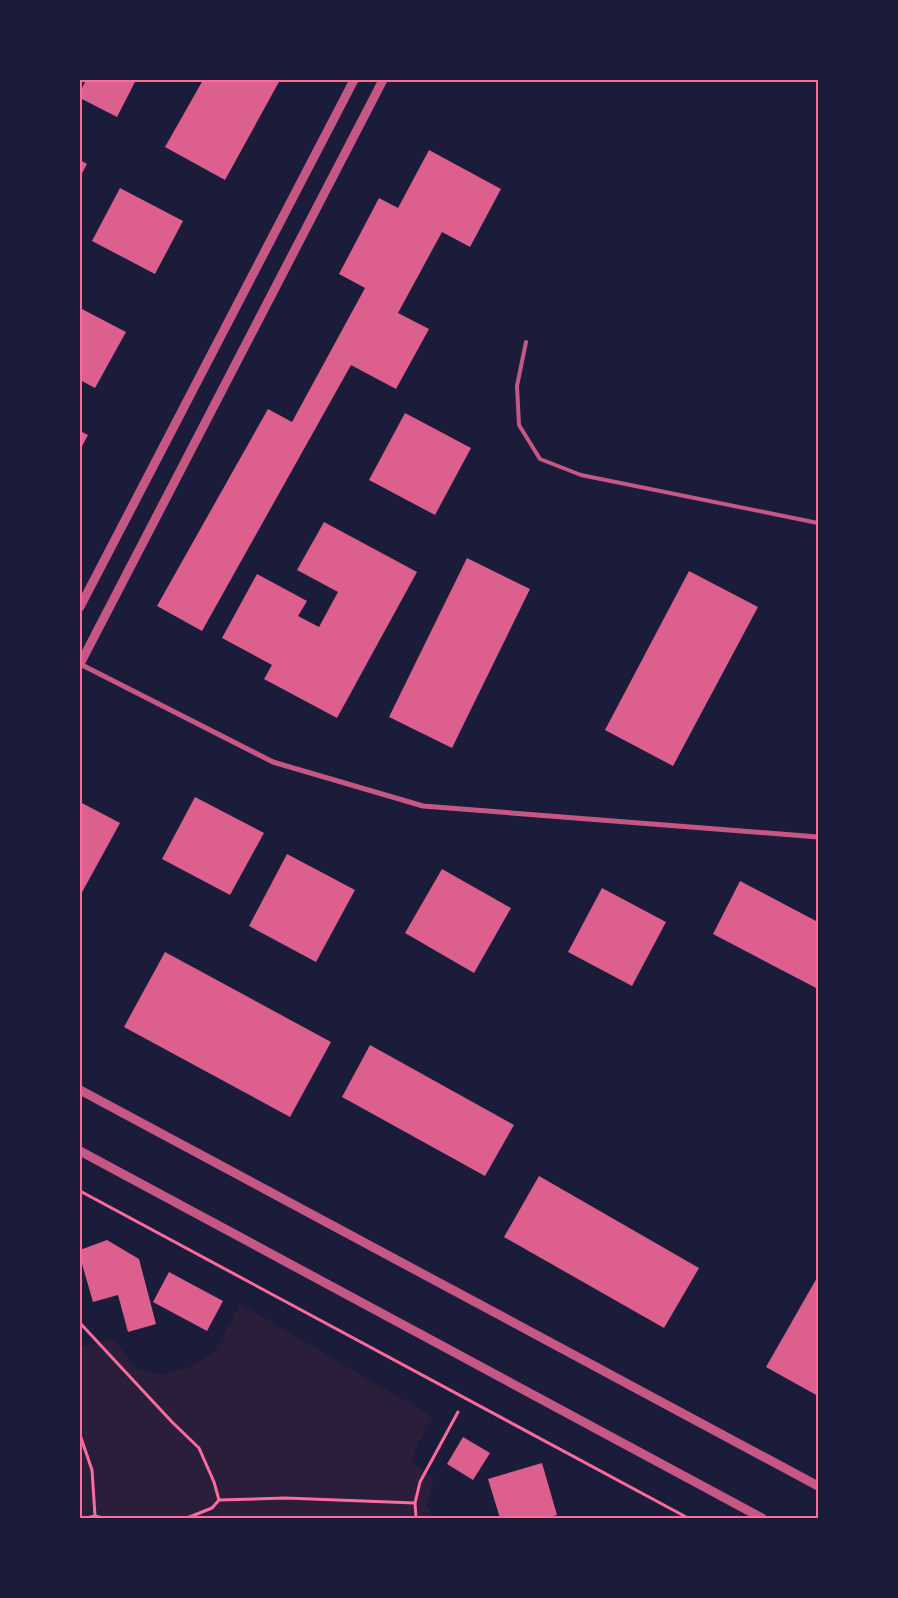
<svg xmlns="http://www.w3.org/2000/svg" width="898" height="1598" viewBox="0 0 898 1598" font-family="'Alegreya Sans',sans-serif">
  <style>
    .green { fill: #2a1e3b }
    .building { fill: #dd5f8e }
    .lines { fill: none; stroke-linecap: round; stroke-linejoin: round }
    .path { stroke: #ff6b9d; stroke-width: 3 }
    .service { stroke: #c65784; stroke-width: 4 }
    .minor { stroke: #c65784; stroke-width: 5 }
    .tertiary { stroke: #c65784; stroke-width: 9 }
    .neatline { fill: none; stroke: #ff6b9d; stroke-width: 2 }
  </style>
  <rect width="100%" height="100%" fill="#1b1b3a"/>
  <path class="green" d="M 240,1304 L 433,1417 L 410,1460 L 434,1478 L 426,1506 L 435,1518 L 80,1518 L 80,1347 L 113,1338 L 136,1368 L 163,1375 L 189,1367 L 214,1353 Z"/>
  <g class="building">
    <path d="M 86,80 L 136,80 L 117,117 L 80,98 L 80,92 Z"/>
    <path d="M 203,80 L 280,80 L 225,180 L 165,147 Z"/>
    <path d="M 429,150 L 501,189 L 470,247 L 442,232 L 398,313 L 429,329 L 396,389 L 351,365 L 202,631 L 157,606 L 268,409 L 292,422 L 365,288 L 339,274 L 379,198 L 398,208 Z"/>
    <path d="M 80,160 L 87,164 L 80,177 Z"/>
    <path d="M 120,188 L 183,221 L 155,274 L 92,241 Z"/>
    <path d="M 80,308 L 126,332 L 95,388 L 80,380 Z"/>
    <path d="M 405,413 L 471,448 L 435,515 L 369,480 Z"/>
    <path d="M 80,431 L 88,435 L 80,450 Z"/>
    <path d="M 324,522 L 417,572 L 337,718 L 264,679 L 272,665 L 222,638 L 257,574 L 307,601 L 298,616 L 319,627 L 338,592 L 297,570 Z"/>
    <path d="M 467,558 L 530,589 L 452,748 L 389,717 Z"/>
    <path d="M 689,571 L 758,607 L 673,766 L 605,730 Z"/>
    <path d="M 195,797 L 264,833 L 230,895 L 162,859 Z"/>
    <path d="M 80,802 L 120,823 L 80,896 Z"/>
    <path d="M 287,854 L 355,890 L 316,962 L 249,926 Z"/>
    <path d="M 442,869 L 511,908 L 474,973 L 405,933 Z"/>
    <path d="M 740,881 L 818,922 L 818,989 L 713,934 Z"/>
    <path d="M 602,888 L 666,922 L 632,986 L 568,952 Z"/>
    <path d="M 165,952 L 331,1042 L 290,1117 L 124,1027 Z"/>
    <path d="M 370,1045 L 514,1125 L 485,1176 L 342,1097 Z"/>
    <path d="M 539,1176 L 699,1268 L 664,1328 L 504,1237 Z"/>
    <path d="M 107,1240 L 139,1259 L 156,1324 L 128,1332 L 118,1295 L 93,1302 L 80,1257 L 80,1250 Z"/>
    <path d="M 169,1272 L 223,1301 L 207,1331 L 153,1302 Z"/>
    <path d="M 818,1276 L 818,1396 L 766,1367 Z"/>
    <path d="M 463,1437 L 490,1453 L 473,1480 L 447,1464 Z"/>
    <path d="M 542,1463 L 557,1515 L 546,1518 L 500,1518 L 488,1479 Z"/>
  </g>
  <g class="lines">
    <g class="path">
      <path d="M 80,1191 L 688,1518"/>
      <path d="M 80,1323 L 172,1422 L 199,1448 L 214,1482 L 219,1500"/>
      <path d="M 80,1435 L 92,1470 L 95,1516"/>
      <path d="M 86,1518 L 95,1516 L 103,1518"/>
      <path d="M 187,1518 L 212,1508 L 219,1500 L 285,1498 L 415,1503"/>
      <path d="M 416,1518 L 415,1503 L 420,1482 L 458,1412"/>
    </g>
    <path class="service" d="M 526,342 L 517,386 L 519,425 L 540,459 L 581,475 L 818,523"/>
    <path class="minor" d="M 80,664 L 273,762 L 423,806 L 818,837"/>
    <g class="tertiary">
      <path d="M 80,607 L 354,80"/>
      <path d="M 80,664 L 383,80"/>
      <path d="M 80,1090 L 818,1486"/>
      <path d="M 80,1151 L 762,1518"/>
    </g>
  </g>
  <rect width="898" height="1598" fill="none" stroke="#1b1b3a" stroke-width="162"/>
  <rect x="81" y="81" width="736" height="1436" class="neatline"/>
</svg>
